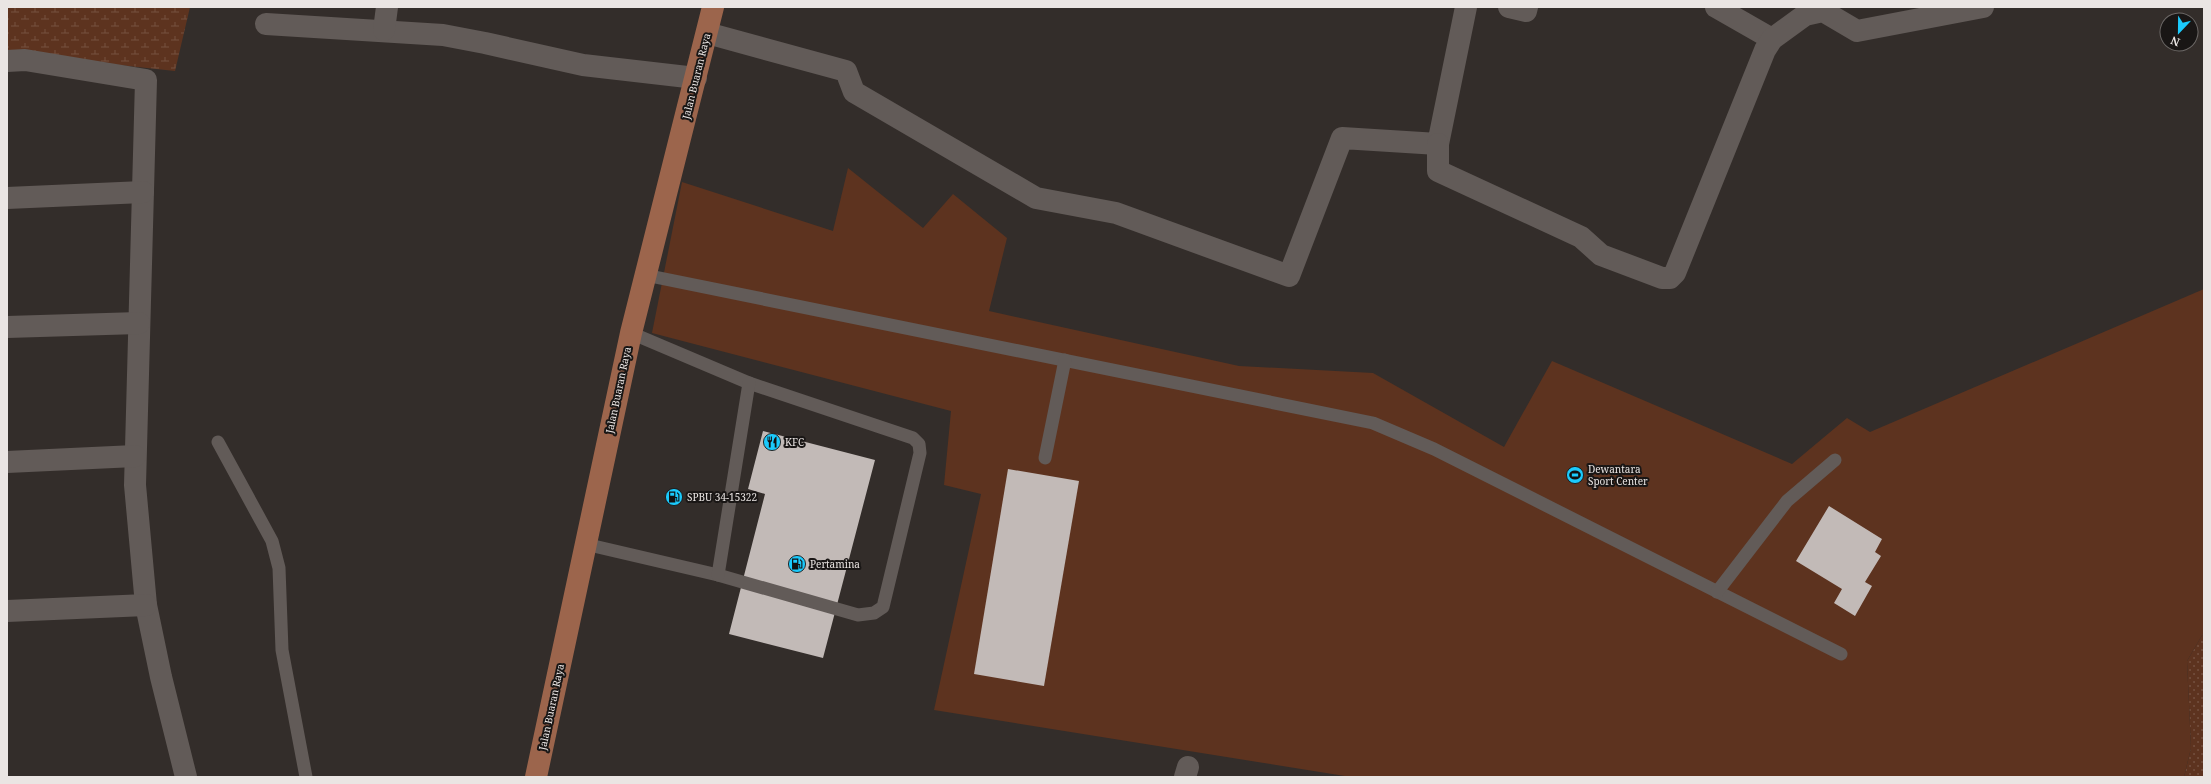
<svg xmlns="http://www.w3.org/2000/svg" width="2211" height="784" viewBox="0 0 2211 784" font-family="'Noto Serif',serif">
  <style>
    .grass { fill: url(#grass-dots) }
    .wetland { fill: url(#wetland-marsh) }
    .pitch { fill: #5d331f }
    .building { fill: #c2bab7 }
    .lines { fill: none; stroke-linecap: round; stroke-linejoin: round }
    .service { stroke: #625b58; stroke-width: 13 }
    .minor { stroke: #625b58; stroke-width: 22 }
    .primary { stroke: #9c654c; stroke-width: 22 }
    .labels { text-anchor: middle; stroke-width: 4; stroke-linejoin: round; paint-order: stroke }
    .street-label { font-size: 10px; fill: #eae5e3; stroke: #191615 }
    .poi-label { font-size: 10px; fill: #eae5e3; stroke: #191615; text-anchor: start }
  </style>
  <defs>
    <pattern id="grass-dots" width="8" height="8" patternUnits="userSpaceOnUse"><rect width="8" height="8" fill="#5d331f"/><path d="M2 2h.1M6 6h.1" fill="none" stroke="#74503f" stroke-width="1.8" stroke-linecap="round"/></pattern>
    <pattern id="wetland-marsh" width="20" height="14" patternUnits="userSpaceOnUse"><rect width="20" height="14" fill="#5d331f"/><path d="M1 5h8M5 5V1M11 12h8M15 12V8" fill="none" stroke="#74503f"/></pattern>
  </defs>
  <rect width="100%" height="100%" fill="#332d2a"/>
  <path class="grass" d="M 2204,632 L 2204,777 L 2184,777 L 2191,748 L 2187,661 Z"/>
  <path class="wetland" d="M 7,7 L 190,7 L 175,71 L 7,53 Z"/>
  <path class="pitch" d="M 848,168 L 923,228 L 953,194 L 1007,238 L 989,311 L 1239,366 L 1373,373 L 1504,447 L 1552,361 L 1792,464 L 1847,418 L 1870,432 L 2204,289 L 2204,632 L 2187,661 L 2191,748 L 2184,777 L 1351,777 L 934,710 L 981,494 L 944,485 L 951,411 L 652,333 L 682,182 L 833,231 Z"/>
  <g class="building">
    <path d="M 763,431 L 875,460 L 823,658 L 729,634 L 765,494 L 748,489 Z"/>
    <path d="M 1008,469 L 1079,481 L 1044,686 L 974,674 Z"/>
    <path d="M 1829,506 L 1882,539 L 1875,552 L 1881,556 L 1865,582 L 1872,586 L 1855,616 L 1834,603 L 1842,589 L 1796,561 Z"/>
  </g>
  <g class="lines">
    <g class="service">
      <path d="M 645,275 L 1373,423 L 1434,449 L 1841,654"/>
      <path d="M 218,442 L 272,541 L 279,568 L 282,650 L 306,777"/>
      <path d="M 1045,458 L 1065,360"/>
      <path d="M 585,544 L 718,575 L 858,615 L 874,613 L 883,607 L 920,453 L 919,444 L 913,438 L 749,383 L 631,333"/>
      <path d="M 718,575 L 749,383"/>
      <path d="M 1717,592 L 1787,501 L 1835,460"/>
    </g>
    <g class="minor">
      <path d="M 1509,7 L 1526,11 L 1527,7"/>
      <path d="M 1716,7 L 1772,39"/>
      <path d="M 266,24 L 443,35 L 485,43 L 583,65 L 696,78"/>
      <path d="M 384,30 L 387,7"/>
      <path d="M 707,33 L 846,71 L 854,92 L 1036,198 L 1116,213 L 1289,276 L 1342,138 L 1438,144 L 1466,7"/>
      <path d="M 7,61 L 25,60 L 146,80 L 135,485 L 146,605 L 161,677 L 186,777"/>
      <path d="M 1438,144 L 1438,171 L 1581,237 L 1601,255 L 1662,278 L 1670,278 L 1675,273 L 1765,50 L 1772,39 L 1805,15 L 1823,11 L 1857,31 L 1983,7"/>
      <path d="M 7,198 L 143,192"/>
      <path d="M 7,327 L 139,323"/>
      <path d="M 7,462 L 135,456"/>
      <path d="M 7,611 L 146,605"/>
      <path d="M 1185,777 L 1188,767"/>
    </g>
    <path class="primary" d="M 536,777 L 631,333 L 713,7"/>
  </g>
  <defs>
    <g id="restaurant-disc" transform="scale(0.9)"><circle r="9.5" fill="#1bcafc" stroke="#191615"/><path d="M-5-6h1v4h1v-4h1v4h1v-4h1v5L-1.5 .5V6h-2V.5L-5-1ZM5-6V6H3V1.5H1.5Q1.5-4 5-6Z" fill="#111"/></g>
    <g id="stadium-disc" transform="scale(0.9)"><circle r="9.5" fill="#1bcafc" stroke="#191615"/><path d="M0-5a6.5 5 0 1 0 0 10a6.5 5 0 1 0 0-10ZM-3.5-1.8h7v3.6h-7Z" fill="#111"/></g>
    <g id="fuel-disc" transform="scale(0.9)"><circle r="9.5" fill="#1bcafc" stroke="#191615"/><path d="M-5.5-6h7V0h2V4h1.3V-2.5L3-4.5l.8-.8L6-3V5H2.5V1h-1V6h-7ZM-4.2-4.7v3.2H.2V-4.7Z" fill="#111"/></g>
  </defs>
  <g fill-rule="evenodd">
    <use href="#restaurant-disc" x="772" y="442"/>
    <use href="#stadium-disc" x="1575" y="475"/>
    <use href="#fuel-disc" x="674" y="497"/>
    <use href="#fuel-disc" x="797" y="564"/>
  </g>
  <g class="labels">
    <g class="street-label">
      <text transform="translate(696 76) rotate(-76)" y="4">Jalan Buaran Raya</text>
      <text transform="translate(618 390) rotate(-78)" y="4">Jalan Buaran Raya</text>
      <text transform="translate(551 707) rotate(-78)" y="4">Jalan Buaran Raya</text>
    </g>
    <g class="poi-label">
      <text x="785" y="446">KFC</text>
      <text x="1588" y="473">Dewantara<tspan x="1588" dy="12">Sport Center</tspan></text>
      <text x="687" y="501">SPBU 34-15322</text>
      <text x="810" y="568">Pertamina</text>
    </g>
  </g>
  <rect width="2211" height="784" fill="none" stroke="#eae5e3" stroke-width="16"/>
  <g transform="translate(2179 32) rotate(202)"><circle r="19" fill="#191615" stroke="#6d6967"/>
  <path d="M0-3L7 15L0 10L-7 15Z" fill="#1bcafc"/>
  <text y="-6" font-size="11" font-weight="bold" text-anchor="middle" fill="#eae5e3">N</text>
  </g>
</svg>
